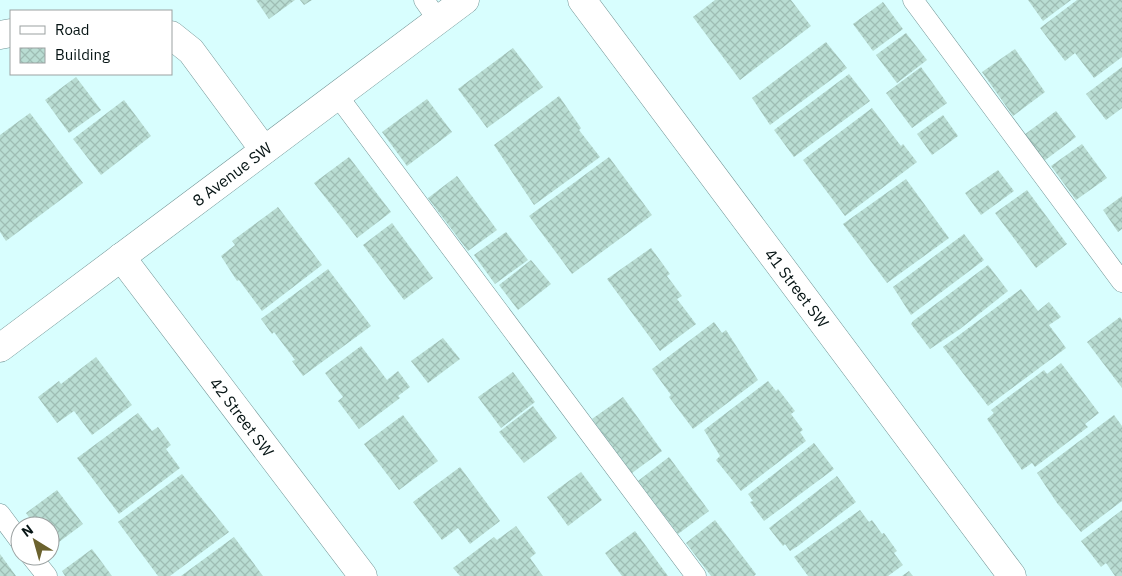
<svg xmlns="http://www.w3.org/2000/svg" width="1122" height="576" viewBox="0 0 1122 576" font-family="'IBM Plex Sans',sans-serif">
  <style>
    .building { fill: url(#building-cross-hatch) }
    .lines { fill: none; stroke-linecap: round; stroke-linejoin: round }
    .service-casing { stroke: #719495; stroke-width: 21 }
    .minor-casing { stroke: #719495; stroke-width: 29 }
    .service { stroke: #fff; stroke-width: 20 }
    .minor { stroke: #fff; stroke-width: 28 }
    .labels { text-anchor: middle; stroke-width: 5; stroke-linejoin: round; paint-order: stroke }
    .street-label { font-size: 16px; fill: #061414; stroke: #fff }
  </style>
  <defs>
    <pattern id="building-cross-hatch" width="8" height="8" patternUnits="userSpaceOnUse" patternTransform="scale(1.25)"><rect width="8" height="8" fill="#b9ddd3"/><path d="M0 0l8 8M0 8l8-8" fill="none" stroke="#9ebdb4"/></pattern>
  </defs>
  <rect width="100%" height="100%" fill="#d8fefe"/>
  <g class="building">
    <path d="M 256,0 L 295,0 L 269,19 Z"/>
    <path d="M 300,0 L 312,0 L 304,5 Z"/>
    <path d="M 715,0 L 791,0 L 811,26 L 740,80 L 693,17 Z"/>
    <path d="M 1028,0 L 1071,0 L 1043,21 Z"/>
    <path d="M 1077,0 L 1122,0 L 1122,57 L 1094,78 L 1075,53 L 1065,61 L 1040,28 Z"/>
    <path d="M 883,2 L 903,29 L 873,51 L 853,24 Z"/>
    <path d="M 906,33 L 927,60 L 897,83 L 876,55 Z"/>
    <path d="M 826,42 L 847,68 L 770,125 L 752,98 Z"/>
    <path d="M 513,48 L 543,87 L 487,128 L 458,89 Z"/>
    <path d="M 1015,49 L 1045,92 L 1013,116 L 982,72 Z"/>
    <path d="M 921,67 L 947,103 L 912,128 L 886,93 Z"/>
    <path d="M 1122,67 L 1122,108 L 1106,120 L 1086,94 Z"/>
    <path d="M 849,74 L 870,101 L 794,157 L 774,130 Z"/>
    <path d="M 76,77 L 101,110 L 69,133 L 45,100 Z"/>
    <path d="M 559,96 L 581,128 L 579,130 L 600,157 L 534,205 L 494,145 Z"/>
    <path d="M 427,99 L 452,132 L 407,166 L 382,132 Z"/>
    <path d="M 124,100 L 151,136 L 101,175 L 73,139 Z"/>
    <path d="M 872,108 L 901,146 L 903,144 L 917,162 L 845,216 L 803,160 Z"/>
    <path d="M 1056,111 L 1076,137 L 1044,161 L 1024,135 Z"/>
    <path d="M 30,113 L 83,183 L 6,241 L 0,232 L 0,135 Z"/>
    <path d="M 943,115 L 958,136 L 932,155 L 917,134 Z"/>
    <path d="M 1082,144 L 1107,178 L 1076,200 L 1051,166 Z"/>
    <path d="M 349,157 L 391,212 L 357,238 L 314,183 Z"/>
    <path d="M 609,157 L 652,215 L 572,274 L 529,216 Z"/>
    <path d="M 998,170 L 1014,191 L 981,215 L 965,193 Z"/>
    <path d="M 457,176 L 497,230 L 468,251 L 428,198 Z"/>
    <path d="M 906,179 L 949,238 L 887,283 L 843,224 Z"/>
    <path d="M 1027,190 L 1067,244 L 1036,268 L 995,213 Z"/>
    <path d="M 1122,196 L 1122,229 L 1118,232 L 1103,210 Z"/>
    <path d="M 278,207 L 322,265 L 262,311 L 239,280 L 237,281 L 221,256 L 235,245 L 232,241 Z"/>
    <path d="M 392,223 L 433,278 L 404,300 L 363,245 Z"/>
    <path d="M 506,232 L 528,260 L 495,284 L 474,255 Z"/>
    <path d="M 964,234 L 984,260 L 911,315 L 893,287 Z"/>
    <path d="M 651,248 L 670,274 L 667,276 L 682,296 L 677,299 L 696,324 L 660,351 L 607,279 Z"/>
    <path d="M 531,260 L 551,284 L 518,310 L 499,285 Z"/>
    <path d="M 988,265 L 1008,291 L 960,329 L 930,349 L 911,324 L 913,321 Z"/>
    <path d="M 328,269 L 371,326 L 303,376 L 292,361 L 295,360 L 274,332 L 272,334 L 261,319 Z"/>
    <path d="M 1021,289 L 1038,311 L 1049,302 L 1061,317 L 1049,325 L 1066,348 L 988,406 L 943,347 Z"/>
    <path d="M 1120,317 L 1122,320 L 1122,388 L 1087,342 Z"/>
    <path d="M 714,322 L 722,333 L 726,330 L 758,380 L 693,429 L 669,397 L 671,395 L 652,369 Z"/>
    <path d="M 443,338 L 460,359 L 428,383 L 411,361 Z"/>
    <path d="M 361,346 L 387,380 L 398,371 L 410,387 L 398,396 L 400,398 L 359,429 L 338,401 L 343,397 L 325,373 Z"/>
    <path d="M 96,357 L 132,405 L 92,435 L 74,411 L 57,423 L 38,397 L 59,381 L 61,384 Z"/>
    <path d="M 1061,363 L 1099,413 L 1085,424 L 1088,427 L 1035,467 L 1032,463 L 1022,470 L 987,419 L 994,413 L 991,410 L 1044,370 L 1047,374 Z"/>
    <path d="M 513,372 L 535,402 L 501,428 L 478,397 Z"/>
    <path d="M 768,381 L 776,391 L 778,389 L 795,411 L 791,414 L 803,430 L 800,432 L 806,441 L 741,491 L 716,460 L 720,456 L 704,430 Z"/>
    <path d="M 623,397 L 662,451 L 632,473 L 592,419 Z"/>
    <path d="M 533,406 L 557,438 L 524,463 L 499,432 Z"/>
    <path d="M 138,413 L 152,431 L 158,427 L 171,445 L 166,449 L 180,468 L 119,514 L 77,458 Z"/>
    <path d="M 403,415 L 438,461 L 399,490 L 364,444 Z"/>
    <path d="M 1114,415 L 1122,426 L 1122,501 L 1081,532 L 1057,503 L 1037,473 Z"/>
    <path d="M 814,443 L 834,469 L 764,521 L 750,502 L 753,501 L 748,494 Z"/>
    <path d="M 669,457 L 709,511 L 678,534 L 638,481 Z"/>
    <path d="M 460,467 L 500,521 L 470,544 L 458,528 L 442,540 L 413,502 Z"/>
    <path d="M 581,472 L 602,500 L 568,526 L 547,497 Z"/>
    <path d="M 182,474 L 229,532 L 170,576 L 158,576 L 118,522 Z"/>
    <path d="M 837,476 L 856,502 L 798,546 L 790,551 L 785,544 L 783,546 L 769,528 Z"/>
    <path d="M 57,490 L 83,524 L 51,548 L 50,526 L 35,526 L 26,513 Z"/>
    <path d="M 860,510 L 869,522 L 872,520 L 882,534 L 884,533 L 897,551 L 894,553 L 903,565 L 888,576 L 808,576 L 794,557 Z"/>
    <path d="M 1122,510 L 1122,576 L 1115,576 L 1106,563 L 1101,567 L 1081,541 Z"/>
    <path d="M 715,520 L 756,574 L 754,576 L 711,576 L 686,543 Z"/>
    <path d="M 516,526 L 536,553 L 530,558 L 543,576 L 460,576 L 453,568 L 494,537 L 497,540 Z"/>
    <path d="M 635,531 L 668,576 L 622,576 L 605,553 Z"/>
    <path d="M 234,537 L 263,576 L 181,576 Z"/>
    <path d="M 92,549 L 112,576 L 65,576 L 62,571 Z"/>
    <path d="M 0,554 L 16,576 L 0,576 Z"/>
    <path d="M 909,571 L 913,576 L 902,576 Z"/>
  </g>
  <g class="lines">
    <g class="service-casing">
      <g id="service">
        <path d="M 424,0 L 438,20"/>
        <path d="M 913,0 L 1122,282"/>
        <path d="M 337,95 L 696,576"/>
        <path d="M 0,514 L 20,541"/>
        <path d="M 31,556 L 47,576"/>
      </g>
    </g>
    <g class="minor-casing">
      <g id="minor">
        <path d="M 582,0 L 1012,576"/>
        <path d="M 0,35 L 11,33"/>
        <path d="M 171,35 L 191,51 L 264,150"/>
        <path d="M 121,257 L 363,576"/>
        <path d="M 0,348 L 465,0"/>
      </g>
    </g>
    <use href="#service" class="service"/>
    <use href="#minor" class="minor"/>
  </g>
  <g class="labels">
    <g class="street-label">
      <text transform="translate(232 174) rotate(-37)" y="6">8 Avenue SW</text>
      <text transform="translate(797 288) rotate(53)" y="6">41 Street SW</text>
      <text transform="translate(242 417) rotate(53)" y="6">42 Street SW</text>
    </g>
  </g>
  <rect x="10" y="10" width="162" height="65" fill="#ffffff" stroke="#9ba1a1"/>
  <rect x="20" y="26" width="25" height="8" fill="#ffffff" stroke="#9ba1a1"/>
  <text x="55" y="35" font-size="15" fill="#061414">Road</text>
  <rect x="20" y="48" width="25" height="15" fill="url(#building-cross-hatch)" stroke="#9ba1a1"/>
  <text x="55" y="60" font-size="15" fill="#061414">Building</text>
  <g transform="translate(35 541) rotate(323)"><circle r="24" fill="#ffffff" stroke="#9ba1a1"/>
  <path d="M0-4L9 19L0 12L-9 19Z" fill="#6b622e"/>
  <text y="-8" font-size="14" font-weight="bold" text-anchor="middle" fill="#061414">N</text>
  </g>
</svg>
